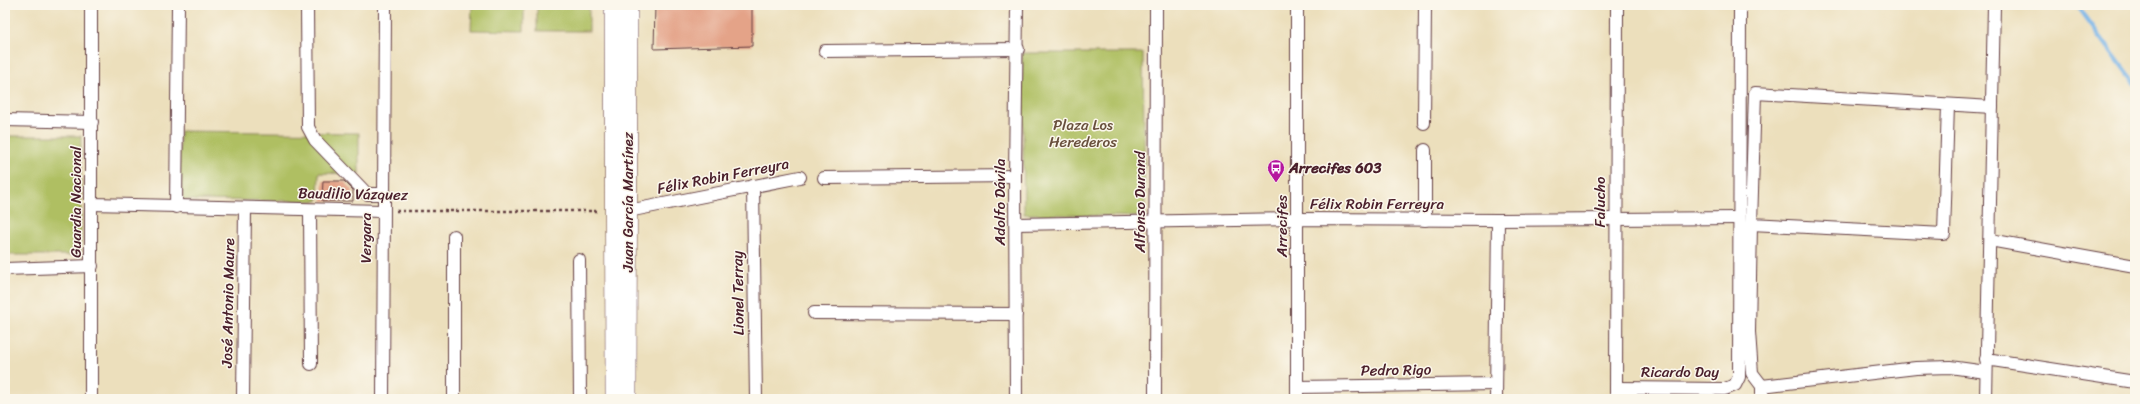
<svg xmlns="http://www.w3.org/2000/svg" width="2140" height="404" viewBox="0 0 2140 404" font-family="Sriracha,sans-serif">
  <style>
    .green { fill: #afbf62; stroke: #7c6f46 }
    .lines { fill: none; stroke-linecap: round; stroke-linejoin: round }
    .stream { stroke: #74b2e7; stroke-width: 4.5 }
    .building { fill: #e4a388 }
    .street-casing { stroke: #623c41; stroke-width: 14 }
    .secondary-casing { stroke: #623c41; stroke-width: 18 }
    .path { stroke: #623c41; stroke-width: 2.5; stroke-dasharray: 3 3; stroke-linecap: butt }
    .street { stroke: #fff; stroke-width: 12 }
    .secondary { stroke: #fff; stroke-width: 17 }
    .labels { text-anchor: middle; stroke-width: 3; stroke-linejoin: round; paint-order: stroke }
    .park-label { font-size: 15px; fill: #684f3c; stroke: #fbf7ec }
    .poi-label { font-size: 15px; font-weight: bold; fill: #4a1f2b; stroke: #fbf7ec; text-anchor: start }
    .street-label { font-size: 15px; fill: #4a1f2b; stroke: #fbf7ec }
  </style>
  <rect width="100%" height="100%" fill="#fbf7ec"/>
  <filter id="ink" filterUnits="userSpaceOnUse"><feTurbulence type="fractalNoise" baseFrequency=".025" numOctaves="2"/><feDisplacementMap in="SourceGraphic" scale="8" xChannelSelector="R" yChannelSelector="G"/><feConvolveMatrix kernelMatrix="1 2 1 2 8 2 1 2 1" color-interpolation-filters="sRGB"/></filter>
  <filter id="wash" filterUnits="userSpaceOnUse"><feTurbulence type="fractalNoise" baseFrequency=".012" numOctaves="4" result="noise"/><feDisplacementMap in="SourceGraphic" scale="16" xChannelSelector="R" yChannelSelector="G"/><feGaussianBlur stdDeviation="0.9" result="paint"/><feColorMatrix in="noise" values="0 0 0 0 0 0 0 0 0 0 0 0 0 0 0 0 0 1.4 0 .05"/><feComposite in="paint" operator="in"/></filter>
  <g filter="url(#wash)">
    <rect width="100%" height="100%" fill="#ecdfbc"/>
    <g class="green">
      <path d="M 472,5 L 524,5 L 524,31 L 471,30 Z"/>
      <rect x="537" y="5" width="52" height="26"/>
      <path d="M 1022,53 L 1143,53 L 1145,217 L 1024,214 Z"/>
      <path d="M 180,131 L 359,133 L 359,174 L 319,173 L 318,201 L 179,200 Z"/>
      <rect x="5" y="136" width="76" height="119"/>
    </g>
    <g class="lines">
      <path class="stream" d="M 2077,5 L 2135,84"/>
    </g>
    <g id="blocks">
      <g class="building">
        <path d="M 655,5 L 752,5 L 752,46 L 654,49 Z"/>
        <path d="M 323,181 L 344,181 L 353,190 L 353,201 L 322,201 Z"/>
      </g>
    </g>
  </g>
  <g filter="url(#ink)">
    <use href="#blocks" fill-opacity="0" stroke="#623c41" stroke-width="1"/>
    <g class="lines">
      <g class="street-casing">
        <g id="street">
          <path d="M 91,5 L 91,399"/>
          <path d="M 307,5 L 308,127 L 315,140 L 367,194 L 382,194"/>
          <path d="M 825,51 L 1018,49"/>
          <path d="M 1948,105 L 1944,234 L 1751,224 L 1755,93 L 1992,107"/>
          <path d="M 5,120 L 92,122"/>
          <path d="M 1424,123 L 1425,5"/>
          <path d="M 1425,150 L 1425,220"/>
          <path d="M 824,178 L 1015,176"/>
          <path d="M 753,186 L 756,399"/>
          <path d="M 92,204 L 382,211"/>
          <path d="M 176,207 L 178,5"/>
          <path d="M 310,210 L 311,364"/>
          <path d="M 628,211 L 800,177"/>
          <path d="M 1016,224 L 1298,219 L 1498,220 L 1739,218"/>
          <path d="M 1751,224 L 1749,332 L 1752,373 L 1762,386"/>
          <path d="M 454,236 L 454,399"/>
          <path d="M 1990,240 L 2135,266"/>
          <path d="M 579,260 L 580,399"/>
          <path d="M 5,269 L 92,266"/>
          <path d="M 814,313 L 1016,314"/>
          <path d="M 1986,359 L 2135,382"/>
          <path d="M 1297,387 L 1496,384"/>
          <path d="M 1616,388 L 1725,389 L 1735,385 L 1739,377 L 1740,5"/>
          <path d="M 243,399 L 245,208"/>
          <path d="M 383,399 L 385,5"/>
          <path d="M 1016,399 L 1015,176 L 1017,5"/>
          <path d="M 1155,399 L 1156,5"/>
          <path d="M 1297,399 L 1297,5"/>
          <path d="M 1496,399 L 1498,220"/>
          <path d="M 1616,399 L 1617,5"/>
          <path d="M 1762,399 L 1762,386 L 1916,368 L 1950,367 L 1986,372"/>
          <path d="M 1986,399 L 1994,5"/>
        </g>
      </g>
      <g class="secondary-casing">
        <g id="secondary">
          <path d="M 613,5 L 614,399"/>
          <path d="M 628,399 L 629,5"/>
        </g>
      </g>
      <path class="path" d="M 396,211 L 599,211"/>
      <use href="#street" class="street"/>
      <use href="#secondary" class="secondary"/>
    </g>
  </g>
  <defs>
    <g id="bus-pin" transform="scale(0.9)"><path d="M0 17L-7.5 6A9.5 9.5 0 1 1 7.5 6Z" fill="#b5179e" stroke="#fbf7ec"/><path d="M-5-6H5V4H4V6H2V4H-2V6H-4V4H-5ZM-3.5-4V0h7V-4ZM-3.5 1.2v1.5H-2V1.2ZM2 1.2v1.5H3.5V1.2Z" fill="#fff"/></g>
  </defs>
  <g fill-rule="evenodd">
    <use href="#bus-pin" x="1276" y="168"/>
  </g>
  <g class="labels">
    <g class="park-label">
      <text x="1083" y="130">Plaza Los<tspan x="1083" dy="17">Herederos</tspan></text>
    </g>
    <g class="poi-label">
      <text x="1289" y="173">Arrecifes 603</text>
    </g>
    <g class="street-label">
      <text transform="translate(723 176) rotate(-11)" y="5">Félix Robin Ferreyra</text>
      <text transform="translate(353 194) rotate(1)" y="5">Baudilio Vázquez</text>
      <text transform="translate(76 202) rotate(-90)" y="5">Guardia Nacional</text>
      <text transform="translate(628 202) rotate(-90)" y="5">Juan García Martínez</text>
      <text transform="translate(1000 202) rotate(-90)" y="5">Adolfo Dávila</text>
      <text transform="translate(1140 202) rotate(-90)" y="5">Alfonso Durand</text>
      <text transform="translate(1600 202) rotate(-90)" y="5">Falucho</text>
      <text x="1377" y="209">Félix Robin Ferreyra</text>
      <text transform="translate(1282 226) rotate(-90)" y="5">Arrecifes</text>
      <text transform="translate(366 238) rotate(-90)" y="5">Vergara</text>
      <text transform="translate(738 293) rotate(-91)" y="5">Lionel Terray</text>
      <text transform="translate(228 303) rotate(-89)" y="5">José Antonio Maure</text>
      <text transform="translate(1396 370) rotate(-1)" y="5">Pedro Rigo</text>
      <text x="1680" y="377">Ricardo Day</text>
    </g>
  </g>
  <rect width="2140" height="404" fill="none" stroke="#fbf7ec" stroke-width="20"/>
</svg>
